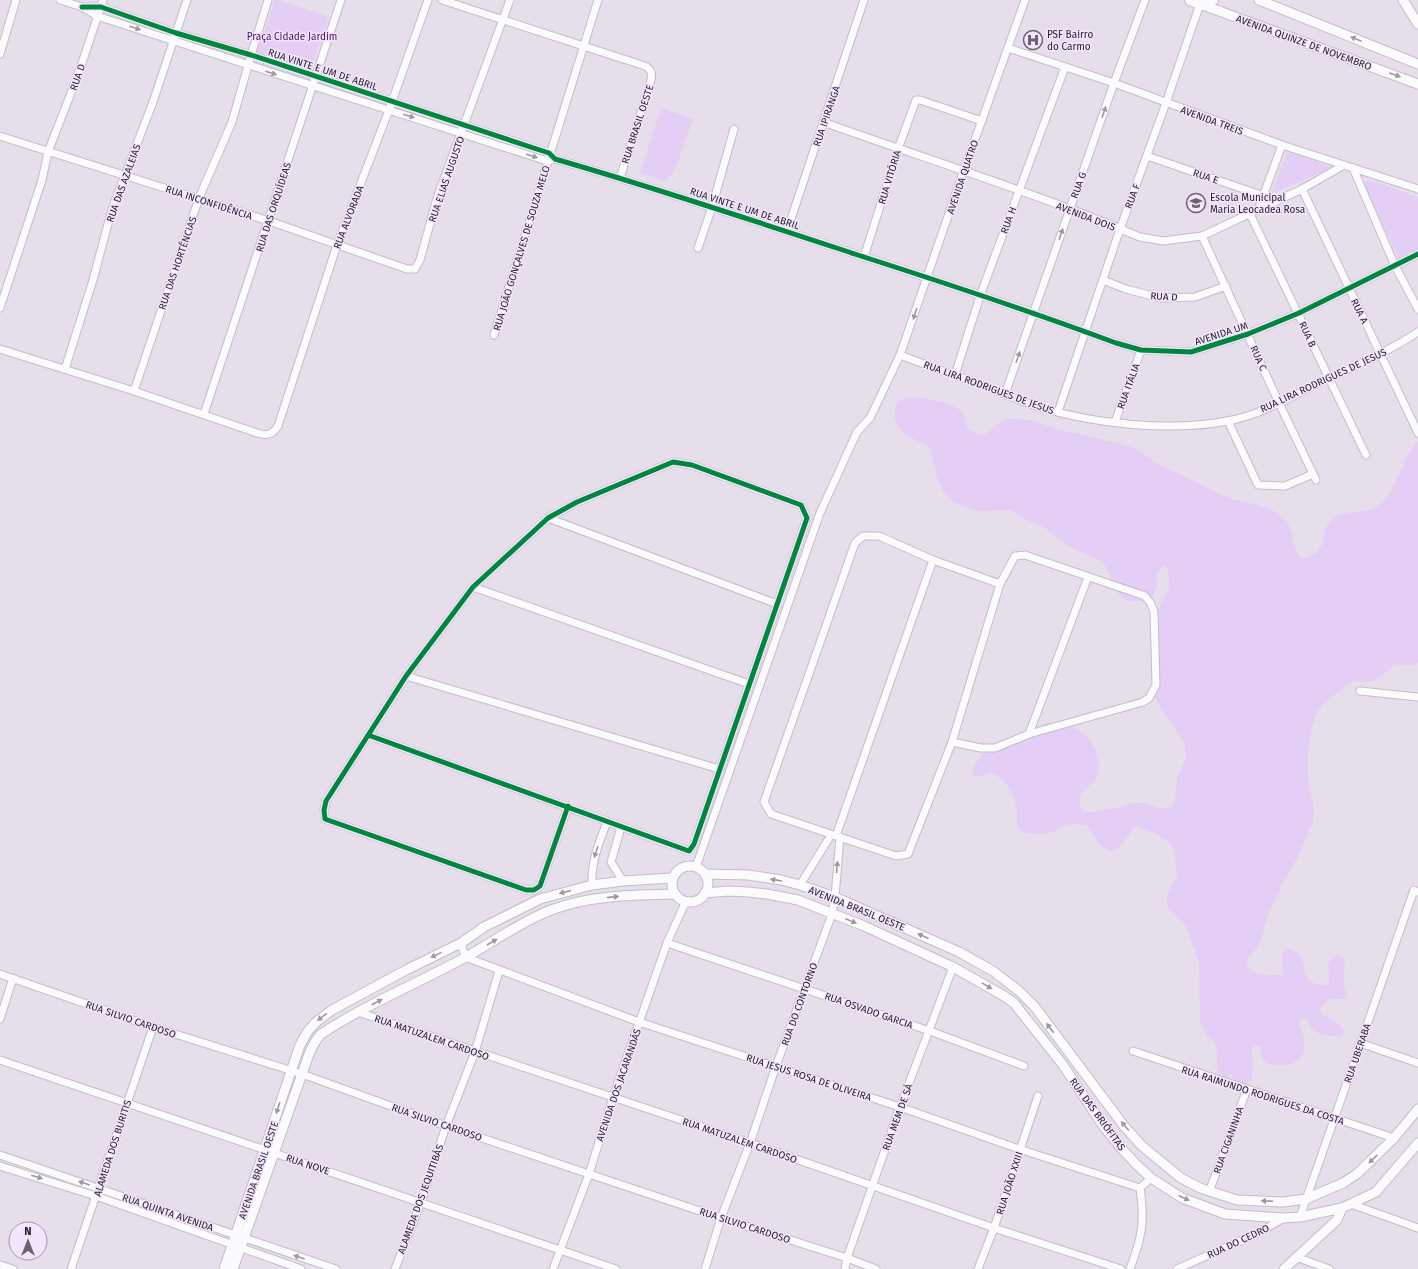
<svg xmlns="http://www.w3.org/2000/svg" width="1418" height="1269" viewBox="0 0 1418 1269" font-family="'Fira Sans',sans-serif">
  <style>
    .green { fill: #e5cef5 }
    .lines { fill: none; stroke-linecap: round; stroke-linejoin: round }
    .minor-casing { stroke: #c3bdc7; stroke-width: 9 }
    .tertiary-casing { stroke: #c3bdc7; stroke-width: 11 }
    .secondary-casing { stroke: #c3bdc7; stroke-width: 12 }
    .minor { stroke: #fbfafc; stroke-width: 7 }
    .tertiary { stroke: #fbfafc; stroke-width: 9 }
    .secondary { stroke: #fbfafc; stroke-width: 10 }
    .cycleway-casing { stroke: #f4e5fe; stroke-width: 8 }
    .cycleway { stroke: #00873e; stroke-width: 5 }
    .oneway { fill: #9c999e }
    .labels { text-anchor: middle; stroke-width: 3; stroke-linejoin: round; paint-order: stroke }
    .poi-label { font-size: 10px; fill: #27222b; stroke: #f4e5fe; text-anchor: start }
    .park-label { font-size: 10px; fill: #440c5f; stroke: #f4e5fe }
    .street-label { font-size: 10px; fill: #27222b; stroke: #f4e5fe }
  </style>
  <rect width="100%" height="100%" fill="#e6deeb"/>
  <g class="green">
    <path d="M 275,0 L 278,0 L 329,17 L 309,71 L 256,55 Z"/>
    <path d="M 661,108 L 693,119 L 675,170 L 665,181 L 640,173 Z"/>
    <path d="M 1288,152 L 1333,167 L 1329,169 L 1271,194 Z"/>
    <path d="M 1369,180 L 1418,197 L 1418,251 L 1399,259 L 1364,185 L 1365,182 Z"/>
    <path d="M 908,397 C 922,397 954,402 963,413 C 966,418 966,424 968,429 L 977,434 L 982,435 L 987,433 L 1002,421 L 1008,419 L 1018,419 L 1034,421 L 1057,429 L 1121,444 L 1137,449 L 1156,463 L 1229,498 C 1246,503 1283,507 1289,526 C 1293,537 1294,549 1301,558 C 1330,556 1318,533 1331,520 C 1343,508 1365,515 1378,506 C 1392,497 1400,471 1407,456 C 1410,451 1414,446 1418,441 L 1418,663 C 1410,667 1404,666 1395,664 C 1380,678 1374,685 1353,681 L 1325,702 L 1317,711 L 1312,727 L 1308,755 L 1308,778 L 1314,809 L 1313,821 L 1299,855 L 1282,885 L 1269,912 L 1259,945 L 1247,960 L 1247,963 C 1251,977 1269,975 1281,975 L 1283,973 C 1282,964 1280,956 1285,948 C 1306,951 1301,964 1308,979 C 1314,984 1322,988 1330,983 C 1328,972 1325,959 1338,955 L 1343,957 C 1347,966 1342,975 1344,984 C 1345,990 1348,993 1345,999 L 1329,999 L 1320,1009 L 1321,1013 L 1340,1025 L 1344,1030 L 1343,1035 L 1341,1037 C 1333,1036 1318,1036 1312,1029 C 1309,1025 1308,1021 1305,1017 L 1299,1023 C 1300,1028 1303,1033 1304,1038 C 1304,1043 1305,1049 1303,1054 C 1298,1067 1278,1067 1267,1064 L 1263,1060 L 1260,1047 L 1255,1045 L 1252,1049 L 1253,1063 L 1252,1079 C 1247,1084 1244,1086 1237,1086 L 1233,1076 L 1230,1073 L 1226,1082 L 1218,1077 L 1216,1044 L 1204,1032 L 1200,1021 L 1199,963 L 1186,925 L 1167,906 L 1167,895 L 1177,875 L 1176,863 L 1173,848 L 1167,840 L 1156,834 L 1136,826 C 1130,832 1126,840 1120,846 C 1105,861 1094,836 1088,826 C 1082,824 1073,823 1067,825 C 1061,826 1058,830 1053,832 C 1047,835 1021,835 1018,828 C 1016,824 1017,817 1017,813 C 1016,795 1007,781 992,773 L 977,777 L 972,775 C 973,766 980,756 987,750 L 1041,727 L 1046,723 C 1058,724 1071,726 1082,732 C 1094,740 1103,764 1097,777 C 1093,785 1083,788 1080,796 C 1078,801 1080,809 1084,813 L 1120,807 L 1131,803 L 1147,803 L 1161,809 L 1172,807 C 1177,797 1175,787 1178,777 C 1180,770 1185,764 1186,756 C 1189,735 1158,716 1155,694 L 1154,619 L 1169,588 L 1169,574 L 1167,569 L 1163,565 C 1151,576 1165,587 1147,601 L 1131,601 L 1126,600 L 1118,593 L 1103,562 L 1068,546 L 1045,528 L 1019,516 L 1010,510 L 977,511 L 962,506 L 949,498 L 942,489 L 938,479 L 929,446 C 909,437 885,428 898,402 Z"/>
  </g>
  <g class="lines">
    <g class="minor-casing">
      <g id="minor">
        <path d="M 60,0 L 82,7 L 97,16 L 547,161 L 555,159"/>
        <path d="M 442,0 L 642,65 C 652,68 653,74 650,84 L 620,178"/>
        <path d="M 82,7 L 101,7 L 176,33 L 251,55 L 549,153 L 555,159 C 659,189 761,223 864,257 C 948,284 1033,312 1116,343 L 1141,350 L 1191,352 L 1248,334 L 1299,313 L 1418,254"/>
        <path d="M 1008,48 L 1114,83 L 1282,145 L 1418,189"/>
        <path d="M 0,54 L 16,0"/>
        <path d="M 823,122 C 929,160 1036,193 1140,237 L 1163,241 L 1202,236 L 1302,189 L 1344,165"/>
        <path d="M 0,136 L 269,221 L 407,269 L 415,269 L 420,260 L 437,198 L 510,0"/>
        <path d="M 1147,156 L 1264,196"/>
        <path d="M 1353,168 L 1395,266 L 1418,309"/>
        <path d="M 1302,189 L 1418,433"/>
        <path d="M 1258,210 L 1282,145"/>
        <path d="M 1250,214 L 1366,455"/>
        <path d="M 787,231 L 864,0"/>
        <path d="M 1202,236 L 1279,403 L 1316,480"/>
        <path d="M 698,248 L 712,207 L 734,129"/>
        <path d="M 864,257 L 898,149 L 916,100 L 920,100 L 982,121"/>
        <path d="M 1103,280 L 1126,289 L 1160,298 L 1195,297 L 1226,286"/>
        <path d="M 0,308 L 42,180 L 48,152 L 78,75 L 103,0"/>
        <path d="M 494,335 L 598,0"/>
        <path d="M 0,349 L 134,391 L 257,433 C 267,436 272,435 278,426 L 337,245 L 389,110 L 428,0"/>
        <path d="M 900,355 C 926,365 951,374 977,383 C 997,391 1018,400 1039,407 C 1094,424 1170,432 1227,421 C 1263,415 1295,394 1327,379 C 1358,365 1389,351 1418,332"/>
        <path d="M 65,369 L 93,280 L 112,209 L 153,102 L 187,0"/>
        <path d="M 955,375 L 980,296 L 1065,67"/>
        <path d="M 134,391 L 199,198 L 232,122 L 251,55 L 268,0"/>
        <path d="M 1005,394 L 1114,83 L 1145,0"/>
        <path d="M 1058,412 L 1120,229 L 1166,103 L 1200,4"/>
        <path d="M 204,414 L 341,0"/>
        <path d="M 1228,421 L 1258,485 L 1285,486 L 1313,474"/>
        <path d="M 1115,422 L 1141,350"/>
        <path d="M 548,518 L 777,604"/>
        <path d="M 473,587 L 749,684"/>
        <path d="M 406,676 L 719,769"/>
        <path d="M 1360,691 L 1418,697"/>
        <path d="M 1029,734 L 1088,577"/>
        <path d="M 368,735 L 689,851 L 694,844 L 807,518 L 801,505 L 692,465 L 673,462 L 577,502 L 548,518 L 473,587 L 406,676 L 326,801 L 324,810 L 325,819 L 526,890 L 534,890 L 540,886 L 568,806"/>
        <path d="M 952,742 L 981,748 L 995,748 L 1029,734 L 1143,702 L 1149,698 L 1156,685 L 1154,612 L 1151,604 L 1145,596 L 1025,555 L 1015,556 L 1000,584 L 933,560 L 879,536 L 863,536 L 855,543 L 764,802 L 771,814 L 896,856 L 908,854 L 952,742 L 1000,584"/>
        <path d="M 621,827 L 611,862 L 623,881"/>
        <path d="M 836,836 L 933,560"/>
        <path d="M 696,867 L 820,513 L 857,432 L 870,418 L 900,355 L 964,170 L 1025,0"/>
        <path d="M 592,885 C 591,861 599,843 607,822"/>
        <path d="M 800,885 L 831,835"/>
        <path d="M 461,943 L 465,957 L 639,1022 L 900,1107 L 1019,1149 L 1140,1188 L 1151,1178"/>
        <path d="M 667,943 L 930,1031 L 1024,1066"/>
        <path d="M 0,974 L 153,1027 L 302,1074 L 446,1126 L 589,1174 L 721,1218 L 847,1258 L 876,1269"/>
        <path d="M 358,1012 L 750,1143 L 994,1228 L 1121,1269"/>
        <path d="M 0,1019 L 13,978"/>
        <path d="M 1360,1043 L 1418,1063"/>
        <path d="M 1133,1051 L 1394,1138"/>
        <path d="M 0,1060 L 616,1269"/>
        <path d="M 0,1155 L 336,1269"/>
        <path d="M 0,1166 L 96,1196 L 301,1269"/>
        <path d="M 1209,1192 L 1247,1089"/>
        <path d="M 1351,1204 L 1418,1228"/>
        <path d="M 1300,1217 L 1414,890 L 1418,892"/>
        <path d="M 1296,1257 L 1329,1269"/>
        <path d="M 0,1265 L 13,1269"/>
        <path d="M 71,1269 L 153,1027"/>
        <path d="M 395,1269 L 421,1202 L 446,1126 L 475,1052 L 499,971"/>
        <path d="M 553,1269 L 589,1174 L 613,1097 L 667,943 L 686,901"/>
        <path d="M 705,1269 L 721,1218 L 750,1143 L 776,1066 L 832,914 L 835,897 L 840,837"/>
        <path d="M 845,1269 L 847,1258 L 900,1107 L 953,967"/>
        <path d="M 978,1269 L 994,1228 L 1038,1096"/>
        <path d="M 1130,1269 C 1142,1237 1145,1222 1140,1188"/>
        <path d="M 1177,1269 L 1258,1233 L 1284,1218"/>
      </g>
    </g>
    <g class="tertiary-casing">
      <g id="tertiary">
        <path d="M 1259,0 L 1418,64"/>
        <path d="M 1403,0 L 1418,24"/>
        <path d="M 1200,4 L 1418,84"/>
        <circle cx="690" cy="884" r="18"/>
        <path d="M 705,874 L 748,875 L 781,880 L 800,885 L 835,897 L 959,952 L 993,971 L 1019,991 L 1035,1007 L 1124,1126 L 1142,1146 L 1181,1178 L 1200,1188 L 1237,1200 L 1283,1202 L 1306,1199 L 1343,1183 L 1357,1174 L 1394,1138 L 1418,1109"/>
        <path d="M 705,893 L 728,891 L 748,892 L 767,894 L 798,900 L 864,926 L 953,967 L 1004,996 L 1014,1003 L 1021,1012 L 1063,1065 L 1104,1127 L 1122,1149 L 1137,1165 L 1151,1178 L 1182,1198 L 1225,1214 L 1284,1218 L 1300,1217 L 1342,1208 L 1376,1192 L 1418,1143"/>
        <path d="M 224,1269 L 300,1045 L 308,1031 L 316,1022 L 332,1010 L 406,970 L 461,943 L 484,927 L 540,899 L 592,885 L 623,881 L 672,878"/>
        <path d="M 233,1269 L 302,1074 C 307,1060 311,1045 321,1034 C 367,1004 418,983 466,957 C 493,942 522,921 551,910 C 590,895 634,895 674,894"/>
        <path d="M 1284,1269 L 1337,1220 L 1342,1208"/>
      </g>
    </g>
    <g class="secondary-casing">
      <path id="secondary" d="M 1190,0 L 1200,4 L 1213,0"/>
    </g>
    <use href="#minor" class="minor"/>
    <use href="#tertiary" class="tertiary"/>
    <use href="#secondary" class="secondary"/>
    <g class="cycleway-casing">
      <g id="cycleway">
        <path d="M 82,7 L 101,7 L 176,33 L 251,55 L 549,153 L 555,159 C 659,189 761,223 864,257 C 948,284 1033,312 1116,343 L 1141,350 L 1191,352 L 1248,334 L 1299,313 L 1418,254"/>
        <path d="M 368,735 L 689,851 L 694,844 L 807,518 L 801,505 L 692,465 L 673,462 L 577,502 L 548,518 L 473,587 L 406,676 L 326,801 L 324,810 L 325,819 L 526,890 L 534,890 L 540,886 L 568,806"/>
      </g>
    </g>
    <use href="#cycleway" class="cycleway"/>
  </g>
  <defs><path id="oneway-solid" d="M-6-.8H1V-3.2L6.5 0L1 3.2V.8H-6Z"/></defs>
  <g class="oneway">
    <use href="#oneway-solid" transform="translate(135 28) rotate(18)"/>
    <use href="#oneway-solid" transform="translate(1356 39) rotate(-158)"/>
    <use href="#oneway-solid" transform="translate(271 73) rotate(18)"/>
    <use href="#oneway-solid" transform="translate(1395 75) rotate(20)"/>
    <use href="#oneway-solid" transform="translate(1104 112) rotate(-71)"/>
    <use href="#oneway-solid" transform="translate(409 116) rotate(18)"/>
    <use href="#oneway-solid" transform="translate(532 156) rotate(18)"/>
    <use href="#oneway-solid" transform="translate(1061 234) rotate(-71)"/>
    <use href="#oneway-solid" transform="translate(915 314) rotate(109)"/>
    <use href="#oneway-solid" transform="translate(1018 357) rotate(-71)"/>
    <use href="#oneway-solid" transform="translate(596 852) rotate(109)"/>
    <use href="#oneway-solid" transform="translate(837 867) rotate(-85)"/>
    <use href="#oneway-solid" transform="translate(776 880) rotate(-171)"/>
    <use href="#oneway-solid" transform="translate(565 892) rotate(167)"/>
    <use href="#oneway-solid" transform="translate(613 897) rotate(-6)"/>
    <use href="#oneway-solid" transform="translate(851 921) rotate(22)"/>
    <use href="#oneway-solid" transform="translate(923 936) rotate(-156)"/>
    <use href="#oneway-solid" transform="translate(492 942) rotate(-30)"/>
    <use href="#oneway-solid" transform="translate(436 955) rotate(154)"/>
    <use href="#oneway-solid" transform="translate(987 986) rotate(31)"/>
    <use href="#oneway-solid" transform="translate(377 1002) rotate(-27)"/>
    <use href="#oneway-solid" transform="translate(322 1017) rotate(142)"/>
    <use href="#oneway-solid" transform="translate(1050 1028) rotate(-127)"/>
    <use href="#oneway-solid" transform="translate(278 1108) rotate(108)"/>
    <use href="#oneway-solid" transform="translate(1125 1126) rotate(-130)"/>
    <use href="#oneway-solid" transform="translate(1373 1159) rotate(136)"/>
    <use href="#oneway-solid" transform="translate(37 1177) rotate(18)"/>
    <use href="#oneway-solid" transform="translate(84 1183) rotate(-161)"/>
    <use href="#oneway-solid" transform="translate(1184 1198) rotate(25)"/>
    <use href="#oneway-solid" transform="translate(1267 1201) rotate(-178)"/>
    <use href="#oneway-solid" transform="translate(299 1257) rotate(-161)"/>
  </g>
  <defs>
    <g id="hospital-ring" transform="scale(1)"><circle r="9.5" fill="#f4e5fe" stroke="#6a646e" stroke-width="1.5"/><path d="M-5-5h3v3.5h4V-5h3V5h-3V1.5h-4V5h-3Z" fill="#6a646e"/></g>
    <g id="school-ring" transform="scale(1)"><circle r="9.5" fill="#f4e5fe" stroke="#6a646e" stroke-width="1.5"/><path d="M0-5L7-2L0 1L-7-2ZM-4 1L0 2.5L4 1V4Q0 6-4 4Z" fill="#6a646e"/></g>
  </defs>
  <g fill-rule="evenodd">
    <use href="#hospital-ring" x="1033" y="40"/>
    <use href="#school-ring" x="1196" y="203"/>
  </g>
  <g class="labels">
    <g class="poi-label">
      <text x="1047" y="38">PSF Bairro<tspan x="1047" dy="12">do Carmo</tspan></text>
      <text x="1210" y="201">Escola Municipal<tspan x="1210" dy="12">Maria Leocadea Rosa</tspan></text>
    </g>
    <g class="park-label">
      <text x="292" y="40">Praça Cidade Jardim</text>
    </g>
    <g class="street-label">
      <text transform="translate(1304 42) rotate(20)" y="4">AVENIDA QUINZE DE NOVEMBRO</text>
      <text transform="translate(323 69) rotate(18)" y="4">RUA VINTE E UM DE ABRIL</text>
      <text transform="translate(77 77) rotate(-71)" y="4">RUA D</text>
      <text transform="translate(826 116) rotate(-71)" y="4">RUA IPIRANGA</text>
      <text transform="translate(1212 120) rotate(20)" y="4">AVENIDA TREIS</text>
      <text transform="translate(637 124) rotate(-72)" y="4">RUA BRASIL OESTE</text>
      <text transform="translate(1206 176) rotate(19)" y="4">RUA E</text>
      <text transform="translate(889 177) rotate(-73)" y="4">RUA VITÓRIA</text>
      <text transform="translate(962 177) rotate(-71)" y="4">AVENIDA QUATRO</text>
      <text transform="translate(446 179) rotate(-71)" y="4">RUA ELIAS AUGUSTO</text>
      <text transform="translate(123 183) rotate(-70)" y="4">RUA DAS AZALEIAS</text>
      <text transform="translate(1078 185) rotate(-70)" y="4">RUA G</text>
      <text transform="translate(1132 196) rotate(-69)" y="4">RUA F</text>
      <text transform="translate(209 202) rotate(18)" y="4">RUA INCONFIDÊNCIA</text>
      <text transform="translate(273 207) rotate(-72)" y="4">RUA DAS ORQUÍDEAS</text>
      <text transform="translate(745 208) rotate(18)" y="4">RUA VINTE E UM DE ABRIL</text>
      <text transform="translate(1086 216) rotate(21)" y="4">AVENIDA DOIS</text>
      <text transform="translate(348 217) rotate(-69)" y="4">RUA ALVORADA</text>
      <text transform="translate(1008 220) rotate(-70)" y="4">RUA H</text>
      <text transform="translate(521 248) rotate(-73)" y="4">RUA JOÃO GONÇALVES DE SOUZA MELO</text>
      <text transform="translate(177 263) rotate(-71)" y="4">RUA DAS HORTÊNCIAS</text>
      <text transform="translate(1164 296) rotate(3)" y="4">RUA D</text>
      <text transform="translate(1360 311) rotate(64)" y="4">RUA A</text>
      <text transform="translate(1221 333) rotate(-18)" y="4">AVENIDA UM</text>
      <text transform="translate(1308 334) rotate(65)" y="4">RUA B</text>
      <text transform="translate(1259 358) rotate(66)" y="4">RUA C</text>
      <text transform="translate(1323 380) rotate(-25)" y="4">RUA LIRA RODRIGUES DE JESUS</text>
      <text transform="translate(1128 386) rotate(-70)" y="4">RUA ITÁLIA</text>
      <text transform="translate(989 387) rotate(20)" y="4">RUA LIRA RODRIGUES DE JESUS</text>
      <text transform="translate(857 908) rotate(22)" y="4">AVENIDA BRASIL OESTE</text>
      <text transform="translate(799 1004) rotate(-70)" y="4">RUA DO CONTORNO</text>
      <text transform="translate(869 1010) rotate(19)" y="4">RUA OSVADO GARCIA</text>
      <text transform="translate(131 1019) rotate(19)" y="4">RUA SILVIO CARDOSO</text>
      <text transform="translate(432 1037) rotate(19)" y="4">RUA MATUZALEM CARDOSO</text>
      <text transform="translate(1357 1053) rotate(-71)" y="4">RUA UBERABA</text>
      <text transform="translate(809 1077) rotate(18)" y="4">RUA JESUS ROSA DE OLIVEIRA</text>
      <text transform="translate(618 1085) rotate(-71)" y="4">AVENIDA DOS JACARANDÁS</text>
      <text transform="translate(1263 1095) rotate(18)" y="4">RUA RAIMUNDO RODRIGUES DA COSTA</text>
      <text transform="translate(1098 1114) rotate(54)" y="4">RUA DAS BRIÓFITAS</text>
      <text transform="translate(897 1117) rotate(-70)" y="4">RUA MEM DE SÁ</text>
      <text transform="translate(437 1122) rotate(19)" y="4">RUA SILVIO CARDOSO</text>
      <text transform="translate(740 1140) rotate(19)" y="4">RUA MATUZALEM CARDOSO</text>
      <text transform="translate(1228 1140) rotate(-70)" y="4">RUA CIGANINHA</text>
      <text transform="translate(112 1148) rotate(-72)" y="4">ALAMEDA DOS BURITIS</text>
      <text transform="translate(308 1164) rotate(18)" y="4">RUA NOVE</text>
      <text transform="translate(258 1170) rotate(-71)" y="4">AVENIDA BRASIL OESTE</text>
      <text transform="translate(1009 1183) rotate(-72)" y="4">RUA JOÃO XXIII</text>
      <text transform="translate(420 1199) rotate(-70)" y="4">ALAMEDA DOS JEQUITIBÁS</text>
      <text transform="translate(168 1212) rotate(19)" y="4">RUA QUINTA AVENIDA</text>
      <text transform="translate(745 1225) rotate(18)" y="4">RUA SILVIO CARDOSO</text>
      <text transform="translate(1238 1241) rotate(-25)" y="4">RUA DO CEDRO</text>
    </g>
  </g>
  <g transform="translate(28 1241)"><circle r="19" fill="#f4e5fe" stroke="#a297aa"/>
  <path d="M0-3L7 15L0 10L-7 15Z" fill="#6a646e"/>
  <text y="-6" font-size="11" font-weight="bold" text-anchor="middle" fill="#27222b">N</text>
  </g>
</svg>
